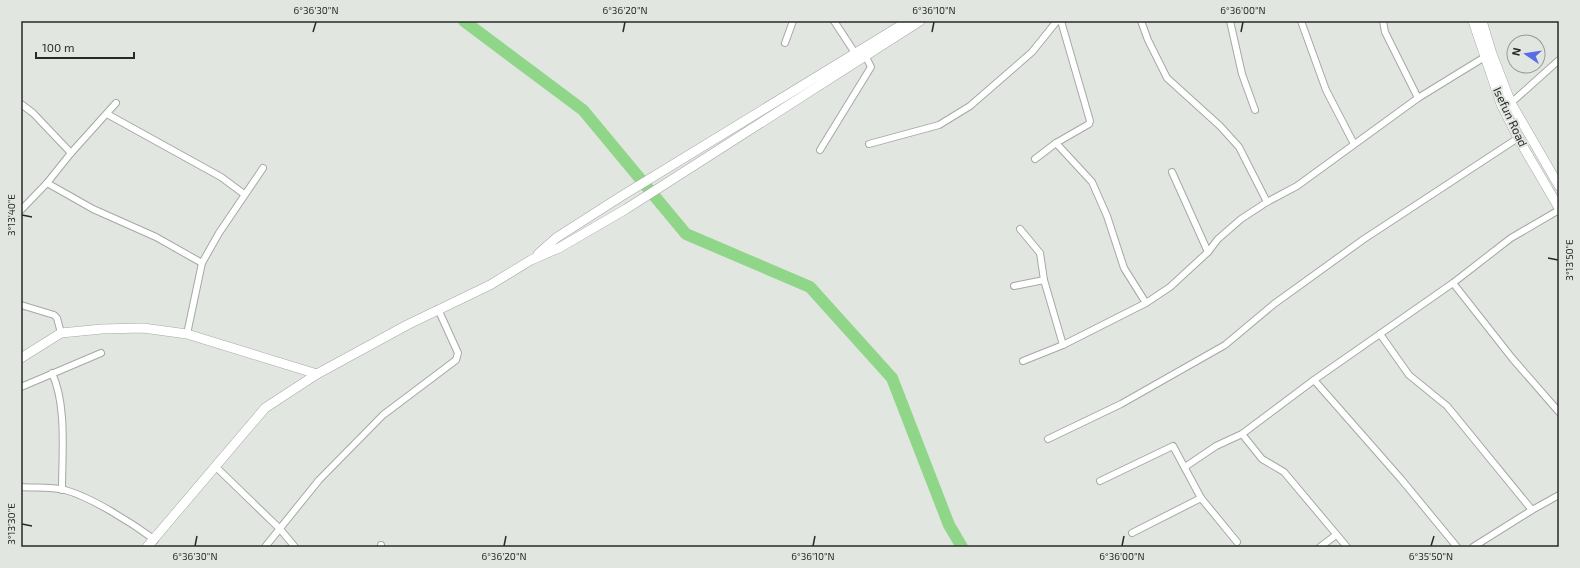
<svg xmlns="http://www.w3.org/2000/svg" width="1580" height="568" viewBox="0 0 1580 568" font-family="'Exo 2',sans-serif">
  <style>
    .lines { fill: none; stroke-linecap: round; stroke-linejoin: round }
    .river { stroke: #90d688; stroke-width: 12 }
    .street-casing { stroke: #a5a9a5; stroke-width: 8 }
    .secondary-casing { stroke: #a5a9a5; stroke-width: 10 }
    .street { stroke: #fff; stroke-width: 6 }
    .secondary { stroke: #fff; stroke-width: 9 }
    .ticks { fill: none; stroke: #282a28; stroke-width: 1.5 }
    .labels { text-anchor: middle; stroke-width: 4; stroke-linejoin: round; paint-order: stroke }
    .street-label { font-size: 12px; fill: #282a28; stroke: #e2e6e1 }
    .neatline { fill: none; stroke: #282a28; stroke-width: 1.5 }
    .ticks-label { font-size: 10px; text-anchor: middle; fill: #282a28 }
  </style>
  <rect width="100%" height="100%" fill="#e2e6e1"/>
  <g class="lines">
    <path class="river" d="M 464,21 L 583,110 L 686,234 L 810,287 L 892,378 L 949,525 L 962,547"/>
    <g class="street-casing">
      <g id="street">
        <path d="M 834,21 L 855,53"/>
        <path d="M 1141,21 L 1148,40 L 1167,78 L 1220,126 L 1239,147 L 1267,202"/>
        <path d="M 1230,21 L 1242,74 L 1255,110"/>
        <path d="M 1301,21 L 1326,90 L 1354,144"/>
        <path d="M 1383,21 L 1385,32 L 1418,98"/>
        <path d="M 785,43 L 793,21"/>
        <path d="M 1511,103 L 1559,60"/>
        <path d="M 21,104 L 33,113 L 71,153"/>
        <path d="M 107,114 L 221,177 L 244,194"/>
        <path d="M 1056,143 L 1092,182 L 1107,216 L 1124,268 L 1146,303"/>
        <path d="M 869,144 L 939,125 L 970,106 L 1032,52 L 1057,21"/>
        <path d="M 820,150 L 871,67 L 866,57"/>
        <path d="M 1035,159 L 1056,143 L 1089,124 L 1090,121 L 1061,21"/>
        <path d="M 1172,172 L 1208,252"/>
        <path d="M 47,183 L 93,209 L 156,237 L 202,263"/>
        <path d="M 21,210 L 47,183 L 71,153 L 116,103"/>
        <path d="M 1020,229 L 1040,253 L 1044,280"/>
        <path d="M 1453,283 L 1512,358 L 1559,412"/>
        <path d="M 1014,286 L 1044,280 L 1063,345"/>
        <path d="M 21,305 L 54,315 L 57,318 L 61,333"/>
        <path d="M 187,334 L 202,263 L 219,233 L 263,168"/>
        <path d="M 1380,334 L 1409,375 L 1447,406 L 1532,510"/>
        <path d="M 1023,361 L 1063,345 L 1146,303 L 1170,287 L 1208,252 L 1218,239 L 1241,219 L 1267,202 L 1297,186 L 1418,98 L 1488,55"/>
        <path d="M 52,373 C 67,405 62,454 62,490"/>
        <path d="M 1314,380 L 1401,479 L 1457,547"/>
        <path d="M 21,387 L 101,353"/>
        <path d="M 1242,434 L 1262,459 L 1284,472 L 1347,547"/>
        <path d="M 1048,439 L 1121,404 L 1225,345 L 1274,304 L 1364,239 L 1518,138"/>
        <path d="M 216,467 L 280,529 L 295,547"/>
        <path d="M 1185,467 L 1216,446 L 1242,434 L 1314,380 L 1453,283 L 1511,238 L 1559,210"/>
        <path d="M 1100,481 L 1173,446 L 1201,498 L 1132,533"/>
        <path d="M 21,487 C 35,488 51,487 65,490 C 91,497 132,523 155,540"/>
        <path d="M 1201,498 L 1237,542"/>
        <path d="M 381,545 L 381,547"/>
        <path d="M 265,547 L 319,480 L 383,415 L 456,360 L 458,353 L 438,309"/>
        <path d="M 1320,547 L 1336,535"/>
        <path d="M 1473,547 L 1532,510 L 1559,495"/>
      </g>
    </g>
    <g class="secondary-casing">
      <g id="secondary">
        <path d="M 1473,21 L 1501,104 L 1518,138 L 1559,208"/>
        <path d="M 1482,21 L 1492,54 L 1511,103 L 1559,186"/>
        <path d="M 538,254 L 556,238 L 620,197 L 908,21"/>
        <path d="M 21,358 L 61,333 L 102,329 L 143,328 L 187,334 L 317,374"/>
        <path d="M 147,547 L 265,408 L 317,374 L 407,325 L 490,285 L 531,260 L 559,248 L 626,209 L 920,21"/>
      </g>
    </g>
    <use href="#street" class="street"/>
    <use href="#secondary" class="secondary"/>
  </g>
  <path class="ticks" d="M 313,32 L 316,22M 623,32 L 625,22M 932,32 L 934,22M 1241,32 L 1243,22M 22,215 L 32,217M 1548,258 L 1558,260M 22,524 L 32,526M 195,546 L 197,536M 504,546 L 506,536M 813,546 L 815,536M 1122,546 L 1124,536M 1431,546 L 1434,536"/>
  <g class="labels">
    <g class="street-label">
      <text transform="translate(1510 117) rotate(65)" y="4">Isefun Road</text>
    </g>
  </g>
  <rect width="1580" height="568" fill="none" stroke="#e2e6e1" stroke-width="44"/>
  <g transform="translate(1526 54) rotate(283)"><circle r="19" fill="#e2e6e1" stroke="#989b97"/>
  <path d="M0-3L7 15L0 10L-7 15Z" fill="#5a6de4"/>
  <text y="-6" font-size="11" font-weight="bold" text-anchor="middle" fill="#282a28">N</text>
  </g>
  <path d="M36 52v6h98v-6" fill="none" stroke="#282a28" stroke-width="2"/>
  <text x="42" y="52" font-size="12" fill="#282a28" stroke="#e2e6e1" stroke-width="3" paint-order="stroke">100 m</text>
  <rect x="22" y="22" width="1536" height="524" class="neatline"/>
  <g class="ticks-label">
    <text x="316" y="14">6°36'30"N</text>
    <text x="625" y="14">6°36'20"N</text>
    <text x="934" y="14">6°36'10"N</text>
    <text x="1243" y="14">6°36'00"N</text>
    <text transform="translate(11 215) rotate(-90)" y="4">3°13'40"E</text>
    <text transform="translate(1569 260) rotate(-90)" y="4">3°13'50"E</text>
    <text transform="translate(11 524) rotate(-90)" y="4">3°13'30"E</text>
    <text x="195" y="560">6°36'30"N</text>
    <text x="504" y="560">6°36'20"N</text>
    <text x="813" y="560">6°36'10"N</text>
    <text x="1122" y="560">6°36'00"N</text>
    <text x="1431" y="560">6°35'50"N</text>
  </g>
</svg>
